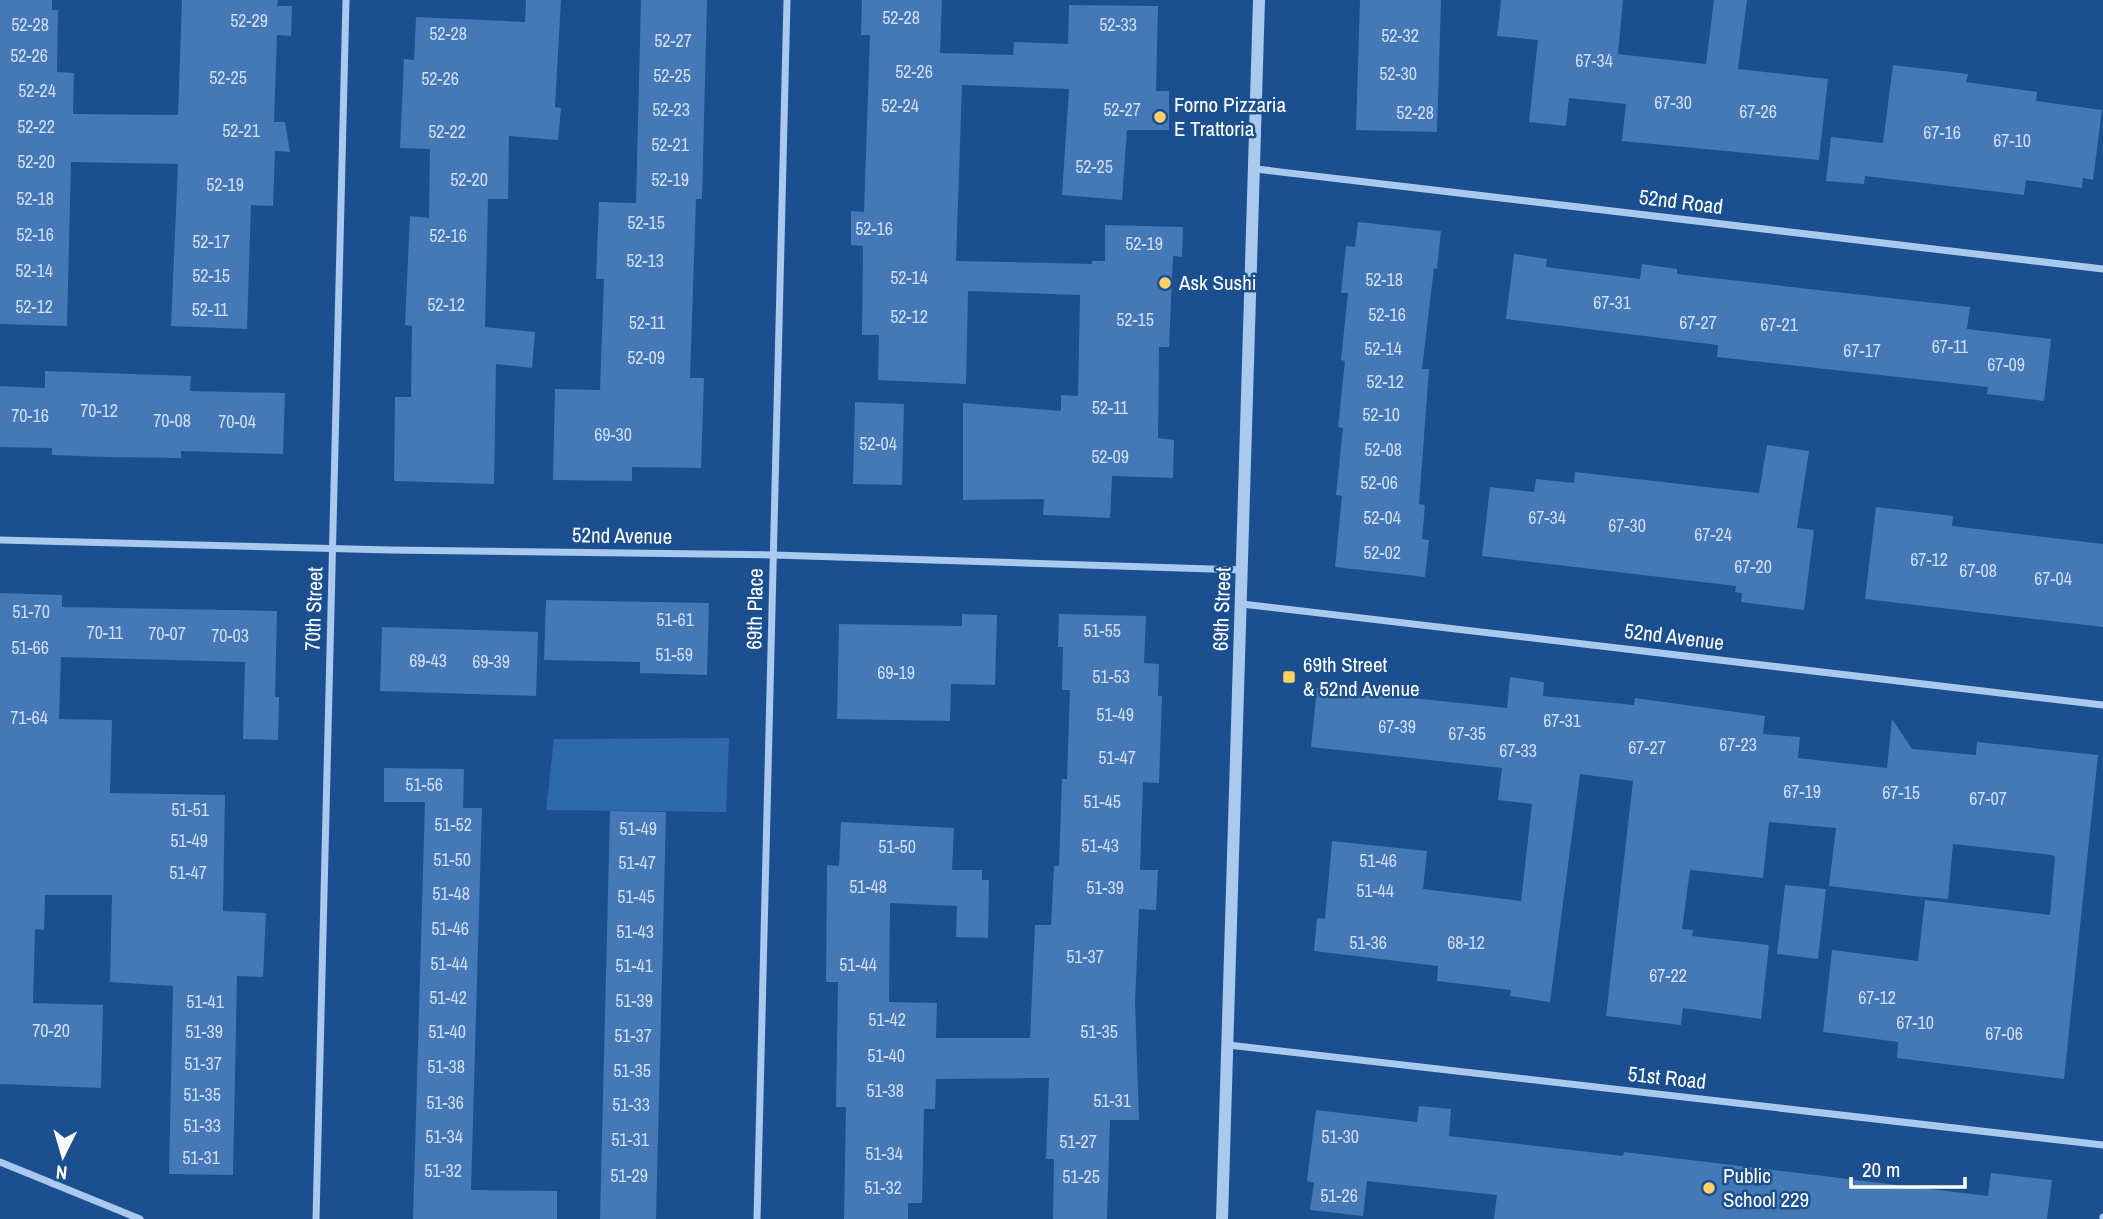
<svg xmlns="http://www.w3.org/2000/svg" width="2103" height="1219" viewBox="0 0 2103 1219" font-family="'Archivo Narrow',sans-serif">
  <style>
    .green { fill: #2e69ad }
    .building { fill: #4478b7 }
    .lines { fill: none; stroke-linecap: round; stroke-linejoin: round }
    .minor { stroke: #a9c9ee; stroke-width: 7 }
    .tertiary { stroke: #a9c9ee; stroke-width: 12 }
    .poi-dot { fill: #ffd166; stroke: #1b4f8f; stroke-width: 2.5 }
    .labels { text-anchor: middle; stroke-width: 5; stroke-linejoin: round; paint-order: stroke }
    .number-label { font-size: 18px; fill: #d0dded }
    .poi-label { font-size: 21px; fill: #fff; stroke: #1b4f8f; text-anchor: start }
    .street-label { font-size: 21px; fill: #fff; stroke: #1b4f8f }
  </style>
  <rect width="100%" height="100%" fill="#1b4f8f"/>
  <path class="green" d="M 729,738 L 726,812 L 546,810 L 554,739 Z"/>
  <g class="building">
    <path d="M 0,0 L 52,0 L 52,10 L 58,10 L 57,72 L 74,73 L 73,114 L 178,115 L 182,0 L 278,0 L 277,6 L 292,6 L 291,36 L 277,35 L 274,122 L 285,122 L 290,152 L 275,151 L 273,206 L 251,205 L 247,329 L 171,326 L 178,164 L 71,162 L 67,326 L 0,324 Z"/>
    <path d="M 526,0 L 561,0 L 555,107 L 561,108 L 558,140 L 509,136 L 508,199 L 488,199 L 485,327 L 535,332 L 532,368 L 496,364 L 494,484 L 394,481 L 395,397 L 411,397 L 412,326 L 405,325 L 410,216 L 429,218 L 430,149 L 400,148 L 404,59 L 414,60 L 416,17 L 525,22 Z"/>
    <path d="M 641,0 L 707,0 L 702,199 L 696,199 L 690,378 L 704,378 L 701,468 L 632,467 L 632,481 L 553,480 L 555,389 L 600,390 L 604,279 L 596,279 L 599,202 L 636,203 Z"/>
    <path d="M 862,0 L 942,0 L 940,53 L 1013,55 L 1014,42 L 1068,44 L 1069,5 L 1158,6 L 1156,91 L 1169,91 L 1169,130 L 1127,130 L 1122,200 L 1062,195 L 1069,89 L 962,85 L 956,261 L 1092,264 L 1092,261 L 1105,261 L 1105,225 L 1183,227 L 1182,257 L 1173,256 L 1169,347 L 1159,347 L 1158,438 L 1174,440 L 1173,478 L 1112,476 L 1110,518 L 1043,515 L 1044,499 L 963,500 L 963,403 L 1061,411 L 1061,395 L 1078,396 L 1080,295 L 968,291 L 966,384 L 878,380 L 879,335 L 862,335 L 863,246 L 851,245 L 851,211 L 864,212 L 870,35 L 861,35 Z"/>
    <path d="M 1360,0 L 1441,0 L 1437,132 L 1356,130 Z"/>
    <path d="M 1501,0 L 1623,0 L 1618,54 L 1706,64 L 1714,0 L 1747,0 L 1738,69 L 1828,79 L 1819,160 L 1622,141 L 1626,104 L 1569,98 L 1566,126 L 1529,122 L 1538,40 L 1497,36 Z"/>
    <path d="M 1893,65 L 1968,74 L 1966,82 L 2037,92 L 2036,101 L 2102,110 L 2093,180 L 2083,178 L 2082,188 L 2026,180 L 2024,195 L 1865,176 L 1864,184 L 1826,181 L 1831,137 L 1883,143 Z"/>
    <path d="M 1358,222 L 1441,231 L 1437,269 L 1434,268 L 1422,369 L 1429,369 L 1419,504 L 1425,505 L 1422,539 L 1429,540 L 1425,577 L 1335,567 L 1342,496 L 1336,495 L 1343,428 L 1338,427 L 1345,361 L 1341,360 L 1348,293 L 1341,293 L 1346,246 L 1355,247 Z"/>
    <path d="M 1514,254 L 1547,259 L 1546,267 L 1640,279 L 1642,264 L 1677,269 L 1677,274 L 1970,307 L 1967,329 L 2051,339 L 2044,401 L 1987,394 L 1988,387 L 1717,357 L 1718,345 L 1506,319 Z"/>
    <path d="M 45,371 L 191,376 L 190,391 L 285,393 L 283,454 L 181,451 L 181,458 L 107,457 L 52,455 L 52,448 L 0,447 L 0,386 L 45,388 Z"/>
    <path d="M 855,402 L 904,404 L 902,485 L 853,484 Z"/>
    <path d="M 1767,445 L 1809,451 L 1797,528 L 1814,530 L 1804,610 L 1741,602 L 1742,593 L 1735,592 L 1736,586 L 1482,556 L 1490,487 L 1534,492 L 1536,479 L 1574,483 L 1575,472 L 1759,493 Z"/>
    <path d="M 1876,507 L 1953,516 L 1952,526 L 2103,544 L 2103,627 L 1865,599 Z"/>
    <path d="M 0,593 L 62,595 L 62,607 L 277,611 L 275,697 L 279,697 L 278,740 L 243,739 L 245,662 L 61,657 L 59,719 L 112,720 L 110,793 L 225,795 L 223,911 L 266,913 L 263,977 L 237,976 L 233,1175 L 169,1174 L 173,986 L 110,982 L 112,895 L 45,895 L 44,930 L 35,929 L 33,1003 L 103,1005 L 101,1088 L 0,1084 Z"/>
    <path d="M 546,600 L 709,603 L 707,675 L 640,673 L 640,662 L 544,660 Z"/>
    <path d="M 962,614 L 997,615 L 995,685 L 951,684 L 950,721 L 837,719 L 839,624 L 962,626 Z"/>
    <path d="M 1059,614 L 1146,616 L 1144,663 L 1159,664 L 1158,696 L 1162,696 L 1159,783 L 1143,782 L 1140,870 L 1158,870 L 1156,910 L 1139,909 L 1135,1002 L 1139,1120 L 1110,1120 L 1107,1219 L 1053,1219 L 1054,1159 L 1046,1159 L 1049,1078 L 936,1079 L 935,1109 L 924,1109 L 922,1203 L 908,1203 L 908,1219 L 844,1219 L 846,1107 L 836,1107 L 838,982 L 826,982 L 827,865 L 839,866 L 841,822 L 954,828 L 952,870 L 982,870 L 982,880 L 989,880 L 988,938 L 956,937 L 957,906 L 890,903 L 889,1002 L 937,1003 L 936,1038 L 1030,1038 L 1035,925 L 1051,925 L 1054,866 L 1059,866 L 1062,779 L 1067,779 L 1070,690 L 1062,690 L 1063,647 L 1058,647 Z"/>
    <path d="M 382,627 L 538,632 L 536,696 L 380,691 Z"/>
    <path d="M 1510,677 L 1544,682 L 1543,696 L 1634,705 L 1635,698 L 1765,716 L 1763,734 L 1800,737 L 1798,758 L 1887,768 L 1892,719 L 1912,749 L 1976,755 L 1977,742 L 2098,755 L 2064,1079 L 1897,1058 L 1898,1042 L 1823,1032 L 1832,950 L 1918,961 L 1925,900 L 2050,915 L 2055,857 L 2052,855 L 1953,844 L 1948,899 L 1913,896 L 1829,886 L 1836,828 L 1769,822 L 1763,878 L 1690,870 L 1682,929 L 1693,930 L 1692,936 L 1769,945 L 1761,1019 L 1683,1008 L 1681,1025 L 1606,1016 L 1633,781 L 1580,774 L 1550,1002 L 1510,996 L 1511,990 L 1437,981 L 1438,966 L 1314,951 L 1317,918 L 1325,919 L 1332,841 L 1427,851 L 1423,889 L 1521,901 L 1532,804 L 1498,800 L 1502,768 L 1311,747 L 1317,688 L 1507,708 Z"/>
    <path d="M 384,768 L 464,769 L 463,808 L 482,808 L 471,1190 L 557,1191 L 557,1219 L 413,1219 L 425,802 L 384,802 Z"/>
    <path d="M 610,811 L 666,812 L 656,1219 L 600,1219 Z"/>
    <path d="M 1785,885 L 1826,889 L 1818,959 L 1777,954 Z"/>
    <path d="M 1419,1106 L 1451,1109 L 1449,1136 L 1623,1156 L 1624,1152 L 1988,1196 L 1991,1173 L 2052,1180 L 2047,1219 L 1494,1219 L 1497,1195 L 1367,1181 L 1363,1216 L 1310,1210 L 1314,1183 L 1307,1181 L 1316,1110 L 1417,1122 Z"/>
  </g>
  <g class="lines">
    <g class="minor">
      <path d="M 1256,169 L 2103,269"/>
      <path d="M 0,540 L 390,550 L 774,555 L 1242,570"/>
      <path d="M 1242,604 L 2103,705"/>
      <path d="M 1228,1045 L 2103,1145"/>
      <path d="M 0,1162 L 140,1219"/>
      <path d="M 316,1219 L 346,0"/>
      <path d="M 757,1219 L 787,0"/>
      <path d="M 2103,1219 L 2103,1217"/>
    </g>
    <path class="tertiary" d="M 1222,1219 L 1259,0"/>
  </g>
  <g class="poi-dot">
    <circle cx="1160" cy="117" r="7"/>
    <circle cx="1165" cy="283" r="7"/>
    <rect x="1282" y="670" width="14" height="14" rx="3.5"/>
    <circle cx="1709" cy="1188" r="7"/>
  </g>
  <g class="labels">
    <g class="number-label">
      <text x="901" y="24">52-28</text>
      <text x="249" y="27">52-29</text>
      <text x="30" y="31">52-28</text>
      <text x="1118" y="31">52-33</text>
      <text x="448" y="40">52-28</text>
      <text x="1400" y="42">52-32</text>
      <text x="673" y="47">52-27</text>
      <text x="29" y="62">52-26</text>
      <text x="1594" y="67">67-34</text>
      <text x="914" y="78">52-26</text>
      <text x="1398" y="80">52-30</text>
      <text x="672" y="82">52-25</text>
      <text x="228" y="84">52-25</text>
      <text x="440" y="85">52-26</text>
      <text x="37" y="97">52-24</text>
      <text x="1673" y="109">67-30</text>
      <text x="900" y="112">52-24</text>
      <text x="671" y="116">52-23</text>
      <text x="1122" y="116">52-27</text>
      <text x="1758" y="118">67-26</text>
      <text x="1415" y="119">52-28</text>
      <text x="36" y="133">52-22</text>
      <text x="241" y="137">52-21</text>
      <text x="447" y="138">52-22</text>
      <text x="1942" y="139">67-16</text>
      <text x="2012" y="147">67-10</text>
      <text x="670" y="151">52-21</text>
      <text x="36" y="168">52-20</text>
      <text x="1094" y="173">52-25</text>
      <text x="469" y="186">52-20</text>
      <text x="670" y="186">52-19</text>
      <text x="225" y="191">52-19</text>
      <text x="35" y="205">52-18</text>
      <text x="646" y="229">52-15</text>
      <text x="874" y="235">52-16</text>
      <text x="35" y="241">52-16</text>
      <text x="448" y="242">52-16</text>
      <text x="211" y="248">52-17</text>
      <text x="1144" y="250">52-19</text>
      <text x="645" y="267">52-13</text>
      <text x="34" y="277">52-14</text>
      <text x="211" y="282">52-15</text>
      <text x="909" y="284">52-14</text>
      <text x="1384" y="286">52-18</text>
      <text x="1612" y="309">67-31</text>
      <text x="446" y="311">52-12</text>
      <text x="34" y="313">52-12</text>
      <text x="210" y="316">52-11</text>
      <text x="1387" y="321">52-16</text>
      <text x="909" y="323">52-12</text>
      <text x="1135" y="326">52-15</text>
      <text x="647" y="329">52-11</text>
      <text x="1698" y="329">67-27</text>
      <text x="1779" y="331">67-21</text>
      <text x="1950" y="353">67-11</text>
      <text x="1383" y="355">52-14</text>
      <text x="1862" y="357">67-17</text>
      <text x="646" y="364">52-09</text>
      <text x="2006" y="371">67-09</text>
      <text x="1385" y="388">52-12</text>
      <text x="1110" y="414">52-11</text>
      <text x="99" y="417">70-12</text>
      <text x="1381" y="421">52-10</text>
      <text x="30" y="422">70-16</text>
      <text x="172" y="427">70-08</text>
      <text x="237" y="428">70-04</text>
      <text x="613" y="441">69-30</text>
      <text x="878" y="450">52-04</text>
      <text x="1383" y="456">52-08</text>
      <text x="1110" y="463">52-09</text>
      <text x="1379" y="489">52-06</text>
      <text x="1382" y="524">52-04</text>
      <text x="1547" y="524">67-34</text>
      <text x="1627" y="532">67-30</text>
      <text x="1713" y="541">67-24</text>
      <text x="1382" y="559">52-02</text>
      <text x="1929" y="566">67-12</text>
      <text x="1753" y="573">67-20</text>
      <text x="1978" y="577">67-08</text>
      <text x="2053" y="585">67-04</text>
      <text x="31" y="618">51-70</text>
      <text x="675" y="626">51-61</text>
      <text x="1102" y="637">51-55</text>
      <text x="105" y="639">70-11</text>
      <text x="167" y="640">70-07</text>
      <text x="230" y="642">70-03</text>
      <text x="30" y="654">51-66</text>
      <text x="674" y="661">51-59</text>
      <text x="428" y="667">69-43</text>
      <text x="491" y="668">69-39</text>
      <text x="896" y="679">69-19</text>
      <text x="1111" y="683">51-53</text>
      <text x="1115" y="721">51-49</text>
      <text x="29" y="724">71-64</text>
      <text x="1562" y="727">67-31</text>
      <text x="1397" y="733">67-39</text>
      <text x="1467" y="740">67-35</text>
      <text x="1738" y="751">67-23</text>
      <text x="1647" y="754">67-27</text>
      <text x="1518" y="757">67-33</text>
      <text x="1117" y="764">51-47</text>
      <text x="424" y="791">51-56</text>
      <text x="1802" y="798">67-19</text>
      <text x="1901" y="799">67-15</text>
      <text x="1988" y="805">67-07</text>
      <text x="1102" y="808">51-45</text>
      <text x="190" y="816">51-51</text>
      <text x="453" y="831">51-52</text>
      <text x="638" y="835">51-49</text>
      <text x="189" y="847">51-49</text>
      <text x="1100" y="852">51-43</text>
      <text x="897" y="853">51-50</text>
      <text x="452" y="866">51-50</text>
      <text x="1378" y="867">51-46</text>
      <text x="637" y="869">51-47</text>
      <text x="188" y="879">51-47</text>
      <text x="868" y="893">51-48</text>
      <text x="1105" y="894">51-39</text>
      <text x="1375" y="897">51-44</text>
      <text x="451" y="900">51-48</text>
      <text x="636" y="903">51-45</text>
      <text x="450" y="935">51-46</text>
      <text x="635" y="938">51-43</text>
      <text x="1368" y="949">51-36</text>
      <text x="1466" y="949">68-12</text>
      <text x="1085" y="963">51-37</text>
      <text x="449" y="970">51-44</text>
      <text x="858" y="971">51-44</text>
      <text x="634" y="972">51-41</text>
      <text x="1668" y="982">67-22</text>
      <text x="448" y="1004">51-42</text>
      <text x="1877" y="1004">67-12</text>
      <text x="634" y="1007">51-39</text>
      <text x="205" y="1008">51-41</text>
      <text x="887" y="1026">51-42</text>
      <text x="1915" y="1029">67-10</text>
      <text x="51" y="1037">70-20</text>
      <text x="204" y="1038">51-39</text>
      <text x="447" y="1038">51-40</text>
      <text x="1099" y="1038">51-35</text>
      <text x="2004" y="1040">67-06</text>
      <text x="633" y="1042">51-37</text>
      <text x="886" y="1062">51-40</text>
      <text x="203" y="1070">51-37</text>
      <text x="446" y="1073">51-38</text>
      <text x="632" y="1077">51-35</text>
      <text x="885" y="1097">51-38</text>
      <text x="202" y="1101">51-35</text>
      <text x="1112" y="1107">51-31</text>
      <text x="445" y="1109">51-36</text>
      <text x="631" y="1111">51-33</text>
      <text x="202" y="1132">51-33</text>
      <text x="444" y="1143">51-34</text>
      <text x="1340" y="1143">51-30</text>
      <text x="630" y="1146">51-31</text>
      <text x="1078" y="1148">51-27</text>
      <text x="884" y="1160">51-34</text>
      <text x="201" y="1164">51-31</text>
      <text x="443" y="1177">51-32</text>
      <text x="629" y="1182">51-29</text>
      <text x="1081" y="1183">51-25</text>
      <text x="883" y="1194">51-32</text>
      <text x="1339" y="1202">51-26</text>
    </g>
    <g class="poi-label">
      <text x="1174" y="112">Forno Pizzaria<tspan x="1174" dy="24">E Trattoria</tspan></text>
      <text x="1179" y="290">Ask Sushi</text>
      <text x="1303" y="672">69th Street<tspan x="1303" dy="24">&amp; 52nd Avenue</tspan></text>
      <text x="1723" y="1183">Public<tspan x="1723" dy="24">School 229</tspan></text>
    </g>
    <g class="street-label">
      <text transform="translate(1681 202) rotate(7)" y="7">52nd Road</text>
      <text transform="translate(622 536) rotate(1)" y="7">52nd Avenue</text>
      <text transform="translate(314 609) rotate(-88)" y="7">70th Street</text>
      <text transform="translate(755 609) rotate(-89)" y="7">69th Place</text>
      <text transform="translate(1222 609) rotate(-88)" y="7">69th Street</text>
      <text transform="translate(1674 637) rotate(7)" y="7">52nd Avenue</text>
      <text transform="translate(1667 1078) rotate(6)" y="7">51st Road</text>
    </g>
  </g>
  <g transform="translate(63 1156) rotate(185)" stroke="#1b4f8f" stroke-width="5" paint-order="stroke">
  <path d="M0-5L12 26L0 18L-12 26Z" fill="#ffffff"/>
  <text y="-10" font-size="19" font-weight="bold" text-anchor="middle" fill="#ffffff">N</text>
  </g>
  <path d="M1851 1177v10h114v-10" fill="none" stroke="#ffffff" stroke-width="3.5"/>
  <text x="1862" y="1177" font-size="21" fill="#ffffff" stroke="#1b4f8f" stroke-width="5" paint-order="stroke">20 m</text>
</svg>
